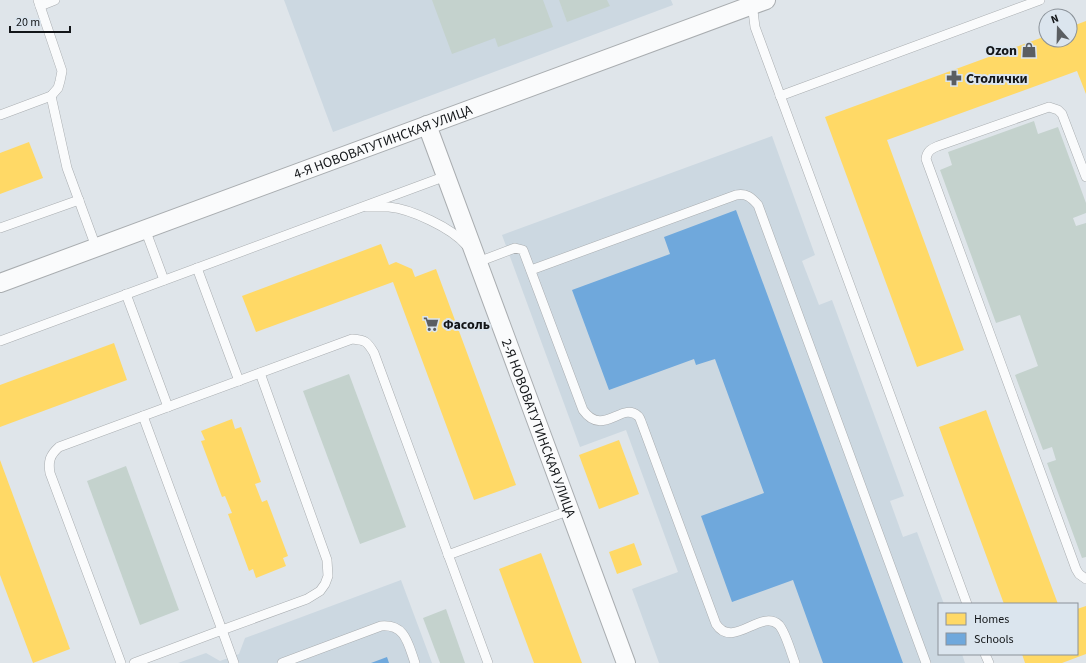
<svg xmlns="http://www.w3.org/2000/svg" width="1086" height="663" viewBox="0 0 1086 663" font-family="'Source Sans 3',sans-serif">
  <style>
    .built { fill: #ccd8e1 }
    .green { fill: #c4d2cd }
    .homes { fill: #ffd966 }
    .schools { fill: #6fa8dc }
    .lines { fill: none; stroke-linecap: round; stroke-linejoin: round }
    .lane-casing { stroke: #a9adb0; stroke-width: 10 }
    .street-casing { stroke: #a9adb0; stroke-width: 20 }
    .lane { stroke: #fafbfc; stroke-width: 9 }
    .street { stroke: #fafbfc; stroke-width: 18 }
    .labels { text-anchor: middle; stroke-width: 4; stroke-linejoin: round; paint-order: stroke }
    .poi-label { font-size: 14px; font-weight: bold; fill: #131619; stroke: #dbe5ee; text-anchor: start }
    .street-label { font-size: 14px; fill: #131619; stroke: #dbe5ee }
  </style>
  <rect width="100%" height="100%" fill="#dfe5ea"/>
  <g class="built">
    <path d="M 284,0 L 671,0 L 673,5 L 333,132 Z"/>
    <path d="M 772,136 L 815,255 L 802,261 L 819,305 L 832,300 L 904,496 L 890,501 L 903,537 L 917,532 L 944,604 L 939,604 L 939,654 L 962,654 L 965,663 L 659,663 L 632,589 L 678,572 L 626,430 L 580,447 L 502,235 Z"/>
    <path d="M 401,580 L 432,663 L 178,663 L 206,653 L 220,661 L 239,654 L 245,638 Z"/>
  </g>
  <g class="green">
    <path d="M 432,0 L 543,0 L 553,27 L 498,47 L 495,38 L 452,54 Z"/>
    <path d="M 559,0 L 607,0 L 610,6 L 567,22 Z"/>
    <path d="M 1034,121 L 1038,134 L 1058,127 L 1086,203 L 1086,213 L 1073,218 L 1076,226 L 1086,223 L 1086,557 L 1082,558 L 1047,463 L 1056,460 L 1052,447 L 1043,450 L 1015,375 L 1038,366 L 1020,315 L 996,323 L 940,170 L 952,165 L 948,152 Z"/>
    <path d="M 349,374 L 406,527 L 360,544 L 303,391 Z"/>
    <path d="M 126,466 L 179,610 L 140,625 L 87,481 Z"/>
    <path d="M 446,609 L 465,663 L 440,663 L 423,618 Z"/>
  </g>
  <g class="homes">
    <path d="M 1086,21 L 1086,94 L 1077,71 L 887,140 L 964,350 L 917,367 L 825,117 L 1046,36 L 1046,40 L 1070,40 L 1070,27 Z"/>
    <path d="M 29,142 L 43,178 L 0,194 L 0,153 Z"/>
    <path d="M 381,244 L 389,265 L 396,262 L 412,269 L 415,277 L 436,269 L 516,485 L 474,500 L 393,282 L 256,332 L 242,296 Z"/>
    <path d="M 114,343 L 127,380 L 0,427 L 0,385 Z"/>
    <path d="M 986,410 L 998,443 L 1058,604 L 1004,604 L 951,460 L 939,427 Z"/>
    <path d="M 232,419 L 235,429 L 241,427 L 261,482 L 255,484 L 262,502 L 267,500 L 288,556 L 283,558 L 286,566 L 256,578 L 253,569 L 249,571 L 228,514 L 232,513 L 225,496 L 222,497 L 201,441 L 205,440 L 201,431 Z"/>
    <path d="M 619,440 L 639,494 L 599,509 L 579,455 Z"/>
    <path d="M 0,460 L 70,649 L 33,663 L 0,575 Z"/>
    <path d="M 634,543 L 642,565 L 617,574 L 609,552 Z"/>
    <path d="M 541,553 L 582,663 L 534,663 L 499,569 Z"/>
    <path d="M 1086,606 L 1086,654 L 1062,663 L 1025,663 L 1022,654 L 1077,654 L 1077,609 Z"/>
  </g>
  <g class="schools">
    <path d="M 736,210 L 807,402 L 903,663 L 823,663 L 793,580 L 732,602 L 701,516 L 764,493 L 715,359 L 696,365 L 694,359 L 609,390 L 572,290 L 670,254 L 664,237 Z"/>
    <path d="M 387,657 L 389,663 L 371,663 Z"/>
  </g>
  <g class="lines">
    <g class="lane-casing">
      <g id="lane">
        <path d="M 752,3 L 755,27 L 967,604"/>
        <path d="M 40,6 L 55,0"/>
        <path d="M 51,96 L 67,168 L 96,247"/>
        <path d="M 780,96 L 1040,0"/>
        <path d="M 0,115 L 51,96 L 58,88 L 60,81 L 62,71 L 38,0"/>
        <path d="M 1086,177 L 1062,114 L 1058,110 L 1049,107 L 938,146 C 931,149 927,151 926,159 L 1076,569 L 1079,574 L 1086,579"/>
        <path d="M 367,207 C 374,207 382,207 389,207 C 411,209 452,228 466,245"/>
        <path d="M 0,228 L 79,200"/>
        <path d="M 145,229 L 164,280"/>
        <path d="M 478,262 L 515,248 L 523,250 L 583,410 C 603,438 622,401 638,416 C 640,417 641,422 642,424 L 716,624 C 733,650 761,608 779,625 C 786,633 791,653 795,663"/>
        <path d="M 197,268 L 239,381"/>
        <path d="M 531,270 L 736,195 C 746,193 751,197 758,205 L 926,663"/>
        <path d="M 126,294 L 168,407"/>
        <path d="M 0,341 L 446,176"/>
        <path d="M 143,416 L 222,630 L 307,599 L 320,591 L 325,584 L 328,576 L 327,560 L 260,373"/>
        <path d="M 448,555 L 570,510"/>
        <path d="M 985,654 L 989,663"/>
        <path d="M 121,663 L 50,473 C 48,461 50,455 59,447 L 352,339 C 365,340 367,341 374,353 L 488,663"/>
        <path d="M 134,663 L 222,630 L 234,663"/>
        <path d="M 282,663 L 381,626 C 406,624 408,644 415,663"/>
      </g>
    </g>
    <g class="street-casing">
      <g id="street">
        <path id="s1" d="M 427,125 L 626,663"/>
        <path id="s2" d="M 0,283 L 766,0"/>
      </g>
    </g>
    <use href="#lane" class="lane"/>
    <use href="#street" class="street"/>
  </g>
  <defs>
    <g id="shop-bare" transform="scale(1.2)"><path d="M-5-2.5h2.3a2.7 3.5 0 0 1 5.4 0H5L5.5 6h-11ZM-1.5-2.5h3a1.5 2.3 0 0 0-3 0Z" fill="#5a5e62" stroke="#dbe5ee" stroke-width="2.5" paint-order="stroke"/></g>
    <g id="pharmacy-bare" transform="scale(1.2)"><path d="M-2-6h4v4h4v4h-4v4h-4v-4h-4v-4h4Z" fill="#5a5e62" stroke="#dbe5ee" stroke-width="2.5" paint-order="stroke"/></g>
    <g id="supermarket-bare" transform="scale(1.2)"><path d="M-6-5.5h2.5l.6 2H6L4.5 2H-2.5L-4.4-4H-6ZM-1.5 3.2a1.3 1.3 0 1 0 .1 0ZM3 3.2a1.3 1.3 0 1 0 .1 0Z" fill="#5a5e62" stroke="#dbe5ee" stroke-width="2.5" paint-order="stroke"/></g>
  </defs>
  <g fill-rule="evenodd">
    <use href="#shop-bare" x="1029" y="50"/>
    <use href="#pharmacy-bare" x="954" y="78"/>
    <use href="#supermarket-bare" x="431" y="324"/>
  </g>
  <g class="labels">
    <g class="poi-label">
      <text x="1017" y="55" text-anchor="end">Ozon</text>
      <text x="966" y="83">Столички</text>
      <text x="443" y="329">Фасоль</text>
    </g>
    <g class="street-label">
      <text dy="5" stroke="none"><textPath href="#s2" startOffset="408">4-Я НОВОВАТУТИНСКАЯ УЛИЦА</textPath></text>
      <text dy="5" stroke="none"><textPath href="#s1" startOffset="323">2-Я НОВОВАТУТИНСКАЯ УЛИЦА</textPath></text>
    </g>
  </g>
  <rect x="938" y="603" width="140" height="52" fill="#dbe5ee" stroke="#8b9299"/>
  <rect x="946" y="613" width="20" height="12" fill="#ffd966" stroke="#8b9299"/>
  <text x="974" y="623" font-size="12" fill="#131619">Homes</text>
  <rect x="946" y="633" width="20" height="12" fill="#6fa8dc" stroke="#8b9299"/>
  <text x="974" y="643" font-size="12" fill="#131619">Schools</text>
  <g transform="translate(1058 28) rotate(340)"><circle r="19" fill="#dbe5ee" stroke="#8b9299"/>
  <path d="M0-3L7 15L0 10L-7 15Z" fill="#5a5e62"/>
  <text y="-6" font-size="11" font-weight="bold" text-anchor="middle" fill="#131619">N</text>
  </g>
  <path d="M10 26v6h60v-6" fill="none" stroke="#131619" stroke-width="2"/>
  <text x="16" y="26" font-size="12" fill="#131619" stroke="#dbe5ee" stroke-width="3" paint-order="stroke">20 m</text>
</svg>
